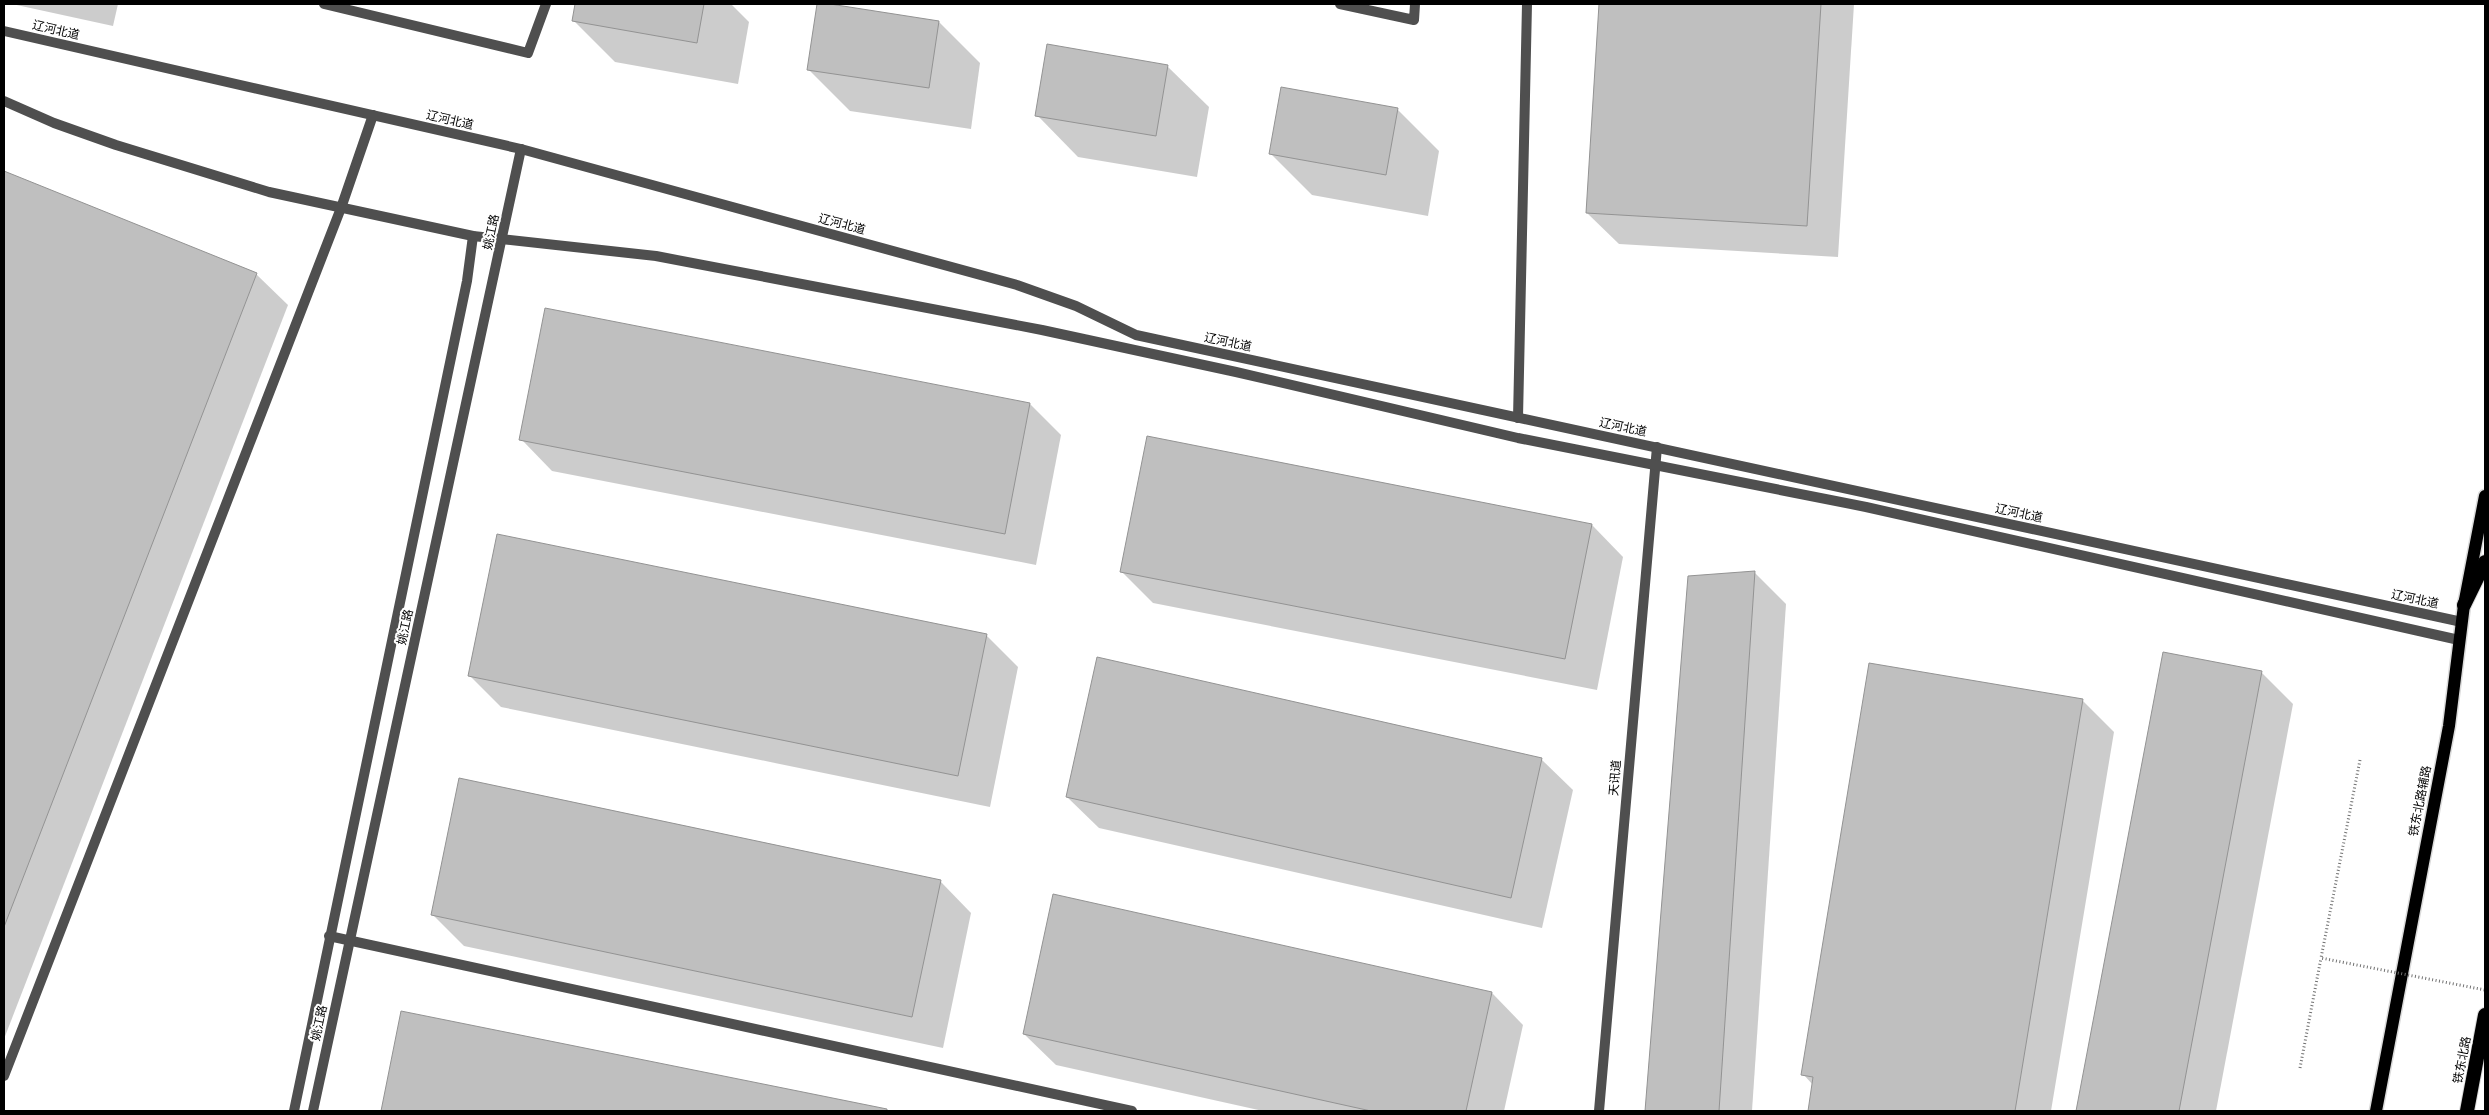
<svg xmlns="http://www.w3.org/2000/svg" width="2489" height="1115" viewBox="0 0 2489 1115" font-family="Ubuntu,'Noto Sans SC',sans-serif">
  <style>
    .shadow { fill: #0003 }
    .building { fill: #bfbfbf; stroke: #939393 }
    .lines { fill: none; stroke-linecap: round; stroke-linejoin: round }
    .primary-casing { stroke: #dbdbdb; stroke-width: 15 }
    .trunk-casing { stroke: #dbdbdb; stroke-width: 16 }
    .path { stroke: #717171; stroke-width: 3; stroke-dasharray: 1 2.5; stroke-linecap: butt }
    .service { stroke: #4f4f4f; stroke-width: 10 }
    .minor { stroke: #4f4f4f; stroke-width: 10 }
    .tertiary { stroke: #4f4f4f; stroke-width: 10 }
    .primary { stroke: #000; stroke-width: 12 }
    .trunk { stroke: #000; stroke-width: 14 }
    .path-bridge { stroke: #717171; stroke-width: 3; stroke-dasharray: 1 2.5; stroke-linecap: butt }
    .labels { text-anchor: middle; stroke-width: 4; stroke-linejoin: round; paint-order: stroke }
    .street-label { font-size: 12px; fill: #000; stroke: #fff }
  </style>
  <rect width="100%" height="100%" fill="#fff"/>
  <g class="shadow">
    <path d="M 12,4 L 118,4 L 113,26 Z"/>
    <path d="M 576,4 L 731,4 L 749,22 L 738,84 L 615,62 L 573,20 Z"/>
    <path d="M 818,4 L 939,22 L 980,63 L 971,129 L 850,111 L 808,69 Z"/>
    <path d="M 1600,4 L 1854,4 L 1838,257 L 1619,244 L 1587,213 Z"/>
    <path d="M 1167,66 L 1209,107 L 1197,177 L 1078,157 L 1037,115 Z"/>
    <path d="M 1398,110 L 1439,151 L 1428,216 L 1312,195 L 1270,153 Z"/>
    <path d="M 4,173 L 256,274 L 288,305 L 4,1039 Z"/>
    <path d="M 1030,404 L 1061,435 L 1036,565 L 552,471 L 521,439 Z"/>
    <path d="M 1592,525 L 1623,557 L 1597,690 L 1153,603 L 1122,572 Z"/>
    <path d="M 1754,572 L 1786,604 L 1752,1111 L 1647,1111 L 1689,577 Z"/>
    <path d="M 986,635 L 1018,667 L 990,807 L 501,707 L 470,676 Z"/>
    <path d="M 2164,653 L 2261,672 L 2293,704 L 2216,1111 L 2077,1111 Z"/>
    <path d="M 2082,700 L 2114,732 L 2051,1111 L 1809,1111 L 1813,1085 L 1803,1074 Z"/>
    <path d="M 1541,759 L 1573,790 L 1542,928 L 1099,828 L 1067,797 Z"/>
    <path d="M 940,881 L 971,913 L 943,1048 L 464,946 L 433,915 Z"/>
    <path d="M 1492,993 L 1523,1025 L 1504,1111 L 1263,1111 L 1056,1065 L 1024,1034 Z"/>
    <path d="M 402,1012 L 887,1110 L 888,1111 L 382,1111 Z"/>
  </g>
  <g class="building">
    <path d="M 575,4 L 704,4 L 697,43 L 572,21 Z"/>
    <path d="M 817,4 L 830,4 L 939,21 L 929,88 L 807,70 Z"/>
    <path d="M 1599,4 L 1821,4 L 1807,226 L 1586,213 Z"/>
    <path d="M 1047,44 L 1168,65 L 1156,136 L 1035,116 Z"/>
    <path d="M 1281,87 L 1398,108 L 1386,175 L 1269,154 Z"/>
    <path d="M 4,171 L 257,273 L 4,927 Z"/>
    <path d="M 545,308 L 1030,403 L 1005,534 L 519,440 Z"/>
    <path d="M 1147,436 L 1592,524 L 1565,659 L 1120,572 Z"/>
    <path d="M 497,534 L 987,634 L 958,776 L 468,676 Z"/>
    <path d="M 1755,571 L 1719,1111 L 1645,1111 L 1688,576 Z"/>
    <path d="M 2163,652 L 2262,671 L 2179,1111 L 2076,1111 Z"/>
    <path d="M 1097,657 L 1542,758 L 1511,898 L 1066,797 Z"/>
    <path d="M 1869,663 L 2083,699 L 2015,1111 L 1808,1111 L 1813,1077 L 1801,1075 Z"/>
    <path d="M 459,778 L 941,880 L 912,1017 L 431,915 Z"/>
    <path d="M 1053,894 L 1492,992 L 1466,1111 L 1371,1111 L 1023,1034 Z"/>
    <path d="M 401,1011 L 887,1109 L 887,1111 L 381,1111 Z"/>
  </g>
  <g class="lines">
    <g class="primary-casing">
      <path id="primary" d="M 2376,1111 L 2449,726 L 2464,605 L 2485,496"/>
    </g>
    <g class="trunk-casing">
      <g id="trunk">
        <path d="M 2464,605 L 2485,562"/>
        <path d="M 2467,1111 L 2485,1015"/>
      </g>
    </g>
    <path class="path" d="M 2300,1068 L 2321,958"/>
    <g class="service">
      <path d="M 324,4 L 528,53 L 546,4"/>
      <path d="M 1340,4 L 1414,20 L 1415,4"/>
      <path d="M 329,936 L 1132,1111"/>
      <path d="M 4,1076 L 341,208 L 373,115"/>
      <path d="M 1599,1111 L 1657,447"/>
    </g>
    <g class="minor">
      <path d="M 1518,418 L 1527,4"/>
      <path d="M 294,1111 L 467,281 L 473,236"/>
      <path d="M 313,1111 L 521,149"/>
    </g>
    <g class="tertiary">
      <path d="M 4,31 L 521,149 L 1017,285 L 1076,306 L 1136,335 L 2462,622"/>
      <path d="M 4,101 L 54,123 L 116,145 L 269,192 L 473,236 L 656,256 L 1042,330 L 1236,372 L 1518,438 L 1866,507 L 2459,640"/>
    </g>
    <use href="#primary" class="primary"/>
    <use href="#trunk" class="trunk"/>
    <path class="path-bridge" d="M 2360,760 L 2321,958 L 2485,990"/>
  </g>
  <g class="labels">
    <g class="street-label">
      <text transform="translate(56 30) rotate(13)" y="4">辽河北道</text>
      <text transform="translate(450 120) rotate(13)" y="4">辽河北道</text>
      <text transform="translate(842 224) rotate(15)" y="4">辽河北道</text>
      <text transform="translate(491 232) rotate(-78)" y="4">姚江路</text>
      <text transform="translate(1228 342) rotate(12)" y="4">辽河北道</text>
      <text transform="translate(1623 427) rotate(12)" y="4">辽河北道</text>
      <text transform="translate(2019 513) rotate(12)" y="4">辽河北道</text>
      <text transform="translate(2415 599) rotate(12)" y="4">辽河北道</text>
      <text transform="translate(405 627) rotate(-78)" y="4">姚江路</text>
      <text transform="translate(1615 778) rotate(-85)" y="4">天讯道</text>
      <text transform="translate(2420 801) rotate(-79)" y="4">铁东北路辅路</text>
      <text transform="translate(319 1023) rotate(-78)" y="4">姚江路</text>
      <text transform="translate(2462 1060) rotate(-79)" y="4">铁东北路</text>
    </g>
  </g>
  <rect width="2489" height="1115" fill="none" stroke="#000000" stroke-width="10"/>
</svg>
